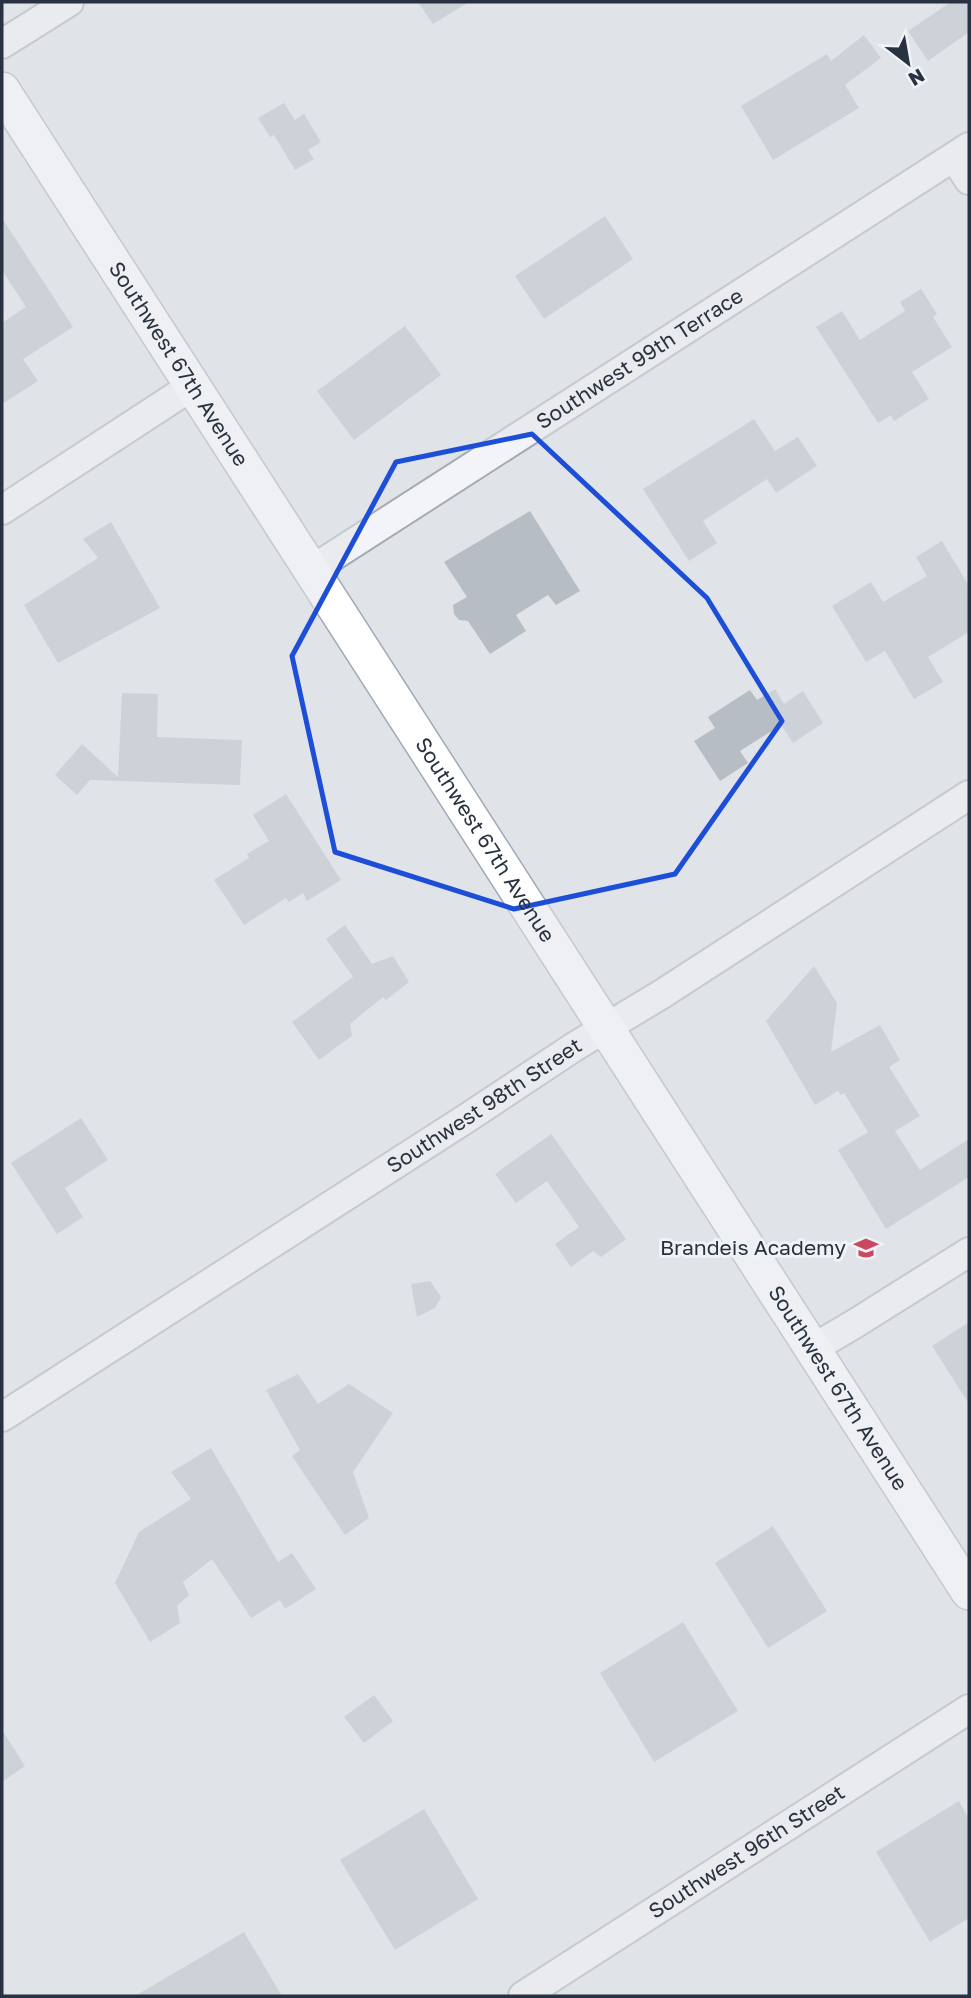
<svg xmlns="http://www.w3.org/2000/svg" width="971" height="1998" viewBox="0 0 971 1998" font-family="'Golos Text',sans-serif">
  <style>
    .building { fill: #b7bdc5 }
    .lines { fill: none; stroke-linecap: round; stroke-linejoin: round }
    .minor-casing { stroke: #a5abb3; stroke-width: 32 }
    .major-casing { stroke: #a0a9b4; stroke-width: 38 }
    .minor { stroke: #f3f4f7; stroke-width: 28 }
    .major { stroke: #fff; stroke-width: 35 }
    .marked { fill: none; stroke: #1d4ed8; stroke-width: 5; stroke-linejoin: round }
    .labels { text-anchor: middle; stroke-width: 6; stroke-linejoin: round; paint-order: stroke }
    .street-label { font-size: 21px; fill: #293240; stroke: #f0f3f6 }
    .poi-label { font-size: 21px; fill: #293240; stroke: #f0f3f6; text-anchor: end }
  </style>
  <rect width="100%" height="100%" fill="#e0e4e9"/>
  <g class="building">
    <path d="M 418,2 L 469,2 L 433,24 Z"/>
    <path d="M 951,2 L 969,2 L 969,32 L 928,61 L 908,31 Z"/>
    <path d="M 864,35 L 881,58 L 845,85 L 859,108 L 773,160 L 741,106 L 827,54 L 831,61 Z"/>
    <path d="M 284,103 L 295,120 L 304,114 L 321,142 L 308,150 L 314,159 L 295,170 L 274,135 L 270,137 L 258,118 Z"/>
    <path d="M 605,216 L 633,259 L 544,319 L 515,276 Z"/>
    <path d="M 2,218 L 73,327 L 23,359 L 38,381 L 2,404 L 2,323 L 26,307 L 2,270 Z"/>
    <path d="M 921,289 L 937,314 L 933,317 L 952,347 L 912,372 L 929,399 L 894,421 L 891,415 L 878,423 L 816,327 L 842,311 L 860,340 L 905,311 L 900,302 Z"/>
    <path d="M 405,326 L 441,375 L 354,440 L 317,391 Z"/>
    <path d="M 754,419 L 775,451 L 798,437 L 817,466 L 776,493 L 767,479 L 703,521 L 717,543 L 689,561 L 643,489 Z"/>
    <path d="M 530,511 L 580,591 L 556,605 L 548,595 L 516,615 L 526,631 L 490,654 L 468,621 L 459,620 L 454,614 L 453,605 L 467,597 L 444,562 Z"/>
    <path d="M 111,522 L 160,608 L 58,663 L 24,605 L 98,558 L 83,539 Z"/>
    <path d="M 942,541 L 969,586 L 969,632 L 928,657 L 943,682 L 914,699 L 885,651 L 866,662 L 832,606 L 871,582 L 883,602 L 927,576 L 916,557 Z"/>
    <path d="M 775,689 L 784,704 L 803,691 L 823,723 L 793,743 L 781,725 L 740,751 L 748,763 L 720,781 L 694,741 L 715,728 L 708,717 L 750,690 L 757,700 Z"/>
    <path d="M 122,693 L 158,694 L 157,737 L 242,740 L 240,785 L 90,780 L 77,795 L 55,775 L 82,744 L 118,777 Z"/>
    <path d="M 286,794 L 341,880 L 307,901 L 303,893 L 289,902 L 286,898 L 244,925 L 214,880 L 249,858 L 247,854 L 269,841 L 253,815 Z"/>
    <path d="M 345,925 L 372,964 L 393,956 L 409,982 L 386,1000 L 383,997 L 350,1024 L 352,1036 L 319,1060 L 292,1022 L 353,977 L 326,939 Z"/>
    <path d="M 814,966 L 837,1003 L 831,1052 L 880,1025 L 900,1060 L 889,1067 L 920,1116 L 895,1131 L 920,1170 L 969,1139 L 969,1177 L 886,1229 L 838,1150 L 868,1132 L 844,1093 L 841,1095 L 838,1091 L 815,1105 L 766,1021 Z"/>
    <path d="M 81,1118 L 108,1160 L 65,1188 L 83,1217 L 57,1234 L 11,1163 Z"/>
    <path d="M 551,1134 L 626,1239 L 601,1257 L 593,1251 L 571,1267 L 555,1244 L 579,1227 L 547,1181 L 516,1203 L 495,1174 Z"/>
    <path d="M 430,1281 L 441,1297 L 435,1308 L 417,1317 L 411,1284 Z"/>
    <path d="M 969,1322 L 969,1404 L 932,1346 Z"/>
    <path d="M 298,1374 L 318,1404 L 349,1384 L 393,1413 L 353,1472 L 369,1518 L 345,1535 L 292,1456 L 300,1450 L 266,1390 Z"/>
    <path d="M 211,1448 L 278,1562 L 292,1553 L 316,1589 L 285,1609 L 280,1600 L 251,1618 L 212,1559 L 183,1582 L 189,1595 L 177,1606 L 180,1623 L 150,1642 L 115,1583 L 139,1532 L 191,1499 L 171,1472 Z"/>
    <path d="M 773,1526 L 827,1611 L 768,1648 L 715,1563 Z"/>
    <path d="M 683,1622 L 738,1711 L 654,1762 L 600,1673 Z"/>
    <path d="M 374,1695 L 393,1721 L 364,1743 L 344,1717 Z"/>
    <path d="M 2,1730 L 25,1766 L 2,1782 Z"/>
    <path d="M 959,1801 L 969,1819 L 969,1918 L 930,1942 L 876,1852 Z"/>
    <path d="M 424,1809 L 478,1899 L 395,1950 L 340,1860 Z"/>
    <path d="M 244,1932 L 282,1996 L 135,1996 Z"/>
  </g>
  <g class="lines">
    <g class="minor-casing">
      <g id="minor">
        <path d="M 2,44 L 69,2"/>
        <path d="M 954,157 L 969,180"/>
        <path d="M 2,510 L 192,386"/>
        <path id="s1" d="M 310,571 L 969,147"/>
        <path d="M 812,1349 L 856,1323 L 969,1252"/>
        <path id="s2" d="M 2,1417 L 467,1118 L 574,1047 L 662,994 L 969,795"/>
        <path id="s3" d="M 523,1996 L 969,1709"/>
      </g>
    </g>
    <g class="major-casing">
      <g id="major">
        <path id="s4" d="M 2,90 L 969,1592"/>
      </g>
    </g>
    <use href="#minor" class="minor"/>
    <use href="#major" class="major"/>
  </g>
  <path d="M0 0H971V1998H0ZM 532,434 L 707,598 L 782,721 L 675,874 L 514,909 L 335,852 L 292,656 L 396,462 Z" fill="#e0e4e9" fill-opacity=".55" fill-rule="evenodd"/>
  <path class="marked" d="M 532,434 L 707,598 L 782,721 L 675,874 L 514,909 L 335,852 L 292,656 L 396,462 Z"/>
  <defs>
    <g id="school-bare" transform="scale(1.89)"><path d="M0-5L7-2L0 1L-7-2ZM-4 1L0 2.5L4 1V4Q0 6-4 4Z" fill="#cb4861" stroke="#f0f3f6" stroke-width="2.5" paint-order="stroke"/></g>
  </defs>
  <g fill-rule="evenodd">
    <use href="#school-bare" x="866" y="1248"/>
  </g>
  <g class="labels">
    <g class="street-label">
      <text dy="7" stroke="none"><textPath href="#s1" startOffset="392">Southwest 99th Terrace</textPath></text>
      <text dy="7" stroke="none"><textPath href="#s4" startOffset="326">Southwest 67th Avenue</textPath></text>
      <text dy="7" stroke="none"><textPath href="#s4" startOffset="892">Southwest 67th Avenue</textPath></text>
      <text dy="7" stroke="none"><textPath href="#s2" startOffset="574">Southwest 98th Street</textPath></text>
      <text dy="7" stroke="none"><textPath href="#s4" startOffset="1544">Southwest 67th Avenue</textPath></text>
      <text dy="7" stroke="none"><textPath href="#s3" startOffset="266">Southwest 96th Street</textPath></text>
    </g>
    <g class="poi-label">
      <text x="846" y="1255">Brandeis Academy</text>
    </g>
  </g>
  <rect width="971" height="1998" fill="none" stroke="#293240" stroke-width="7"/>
  <g transform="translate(908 63) rotate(149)" stroke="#f0f3f6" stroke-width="5" paint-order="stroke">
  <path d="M0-5L12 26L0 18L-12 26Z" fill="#293240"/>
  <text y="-10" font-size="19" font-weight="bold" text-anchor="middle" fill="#293240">N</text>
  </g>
</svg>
